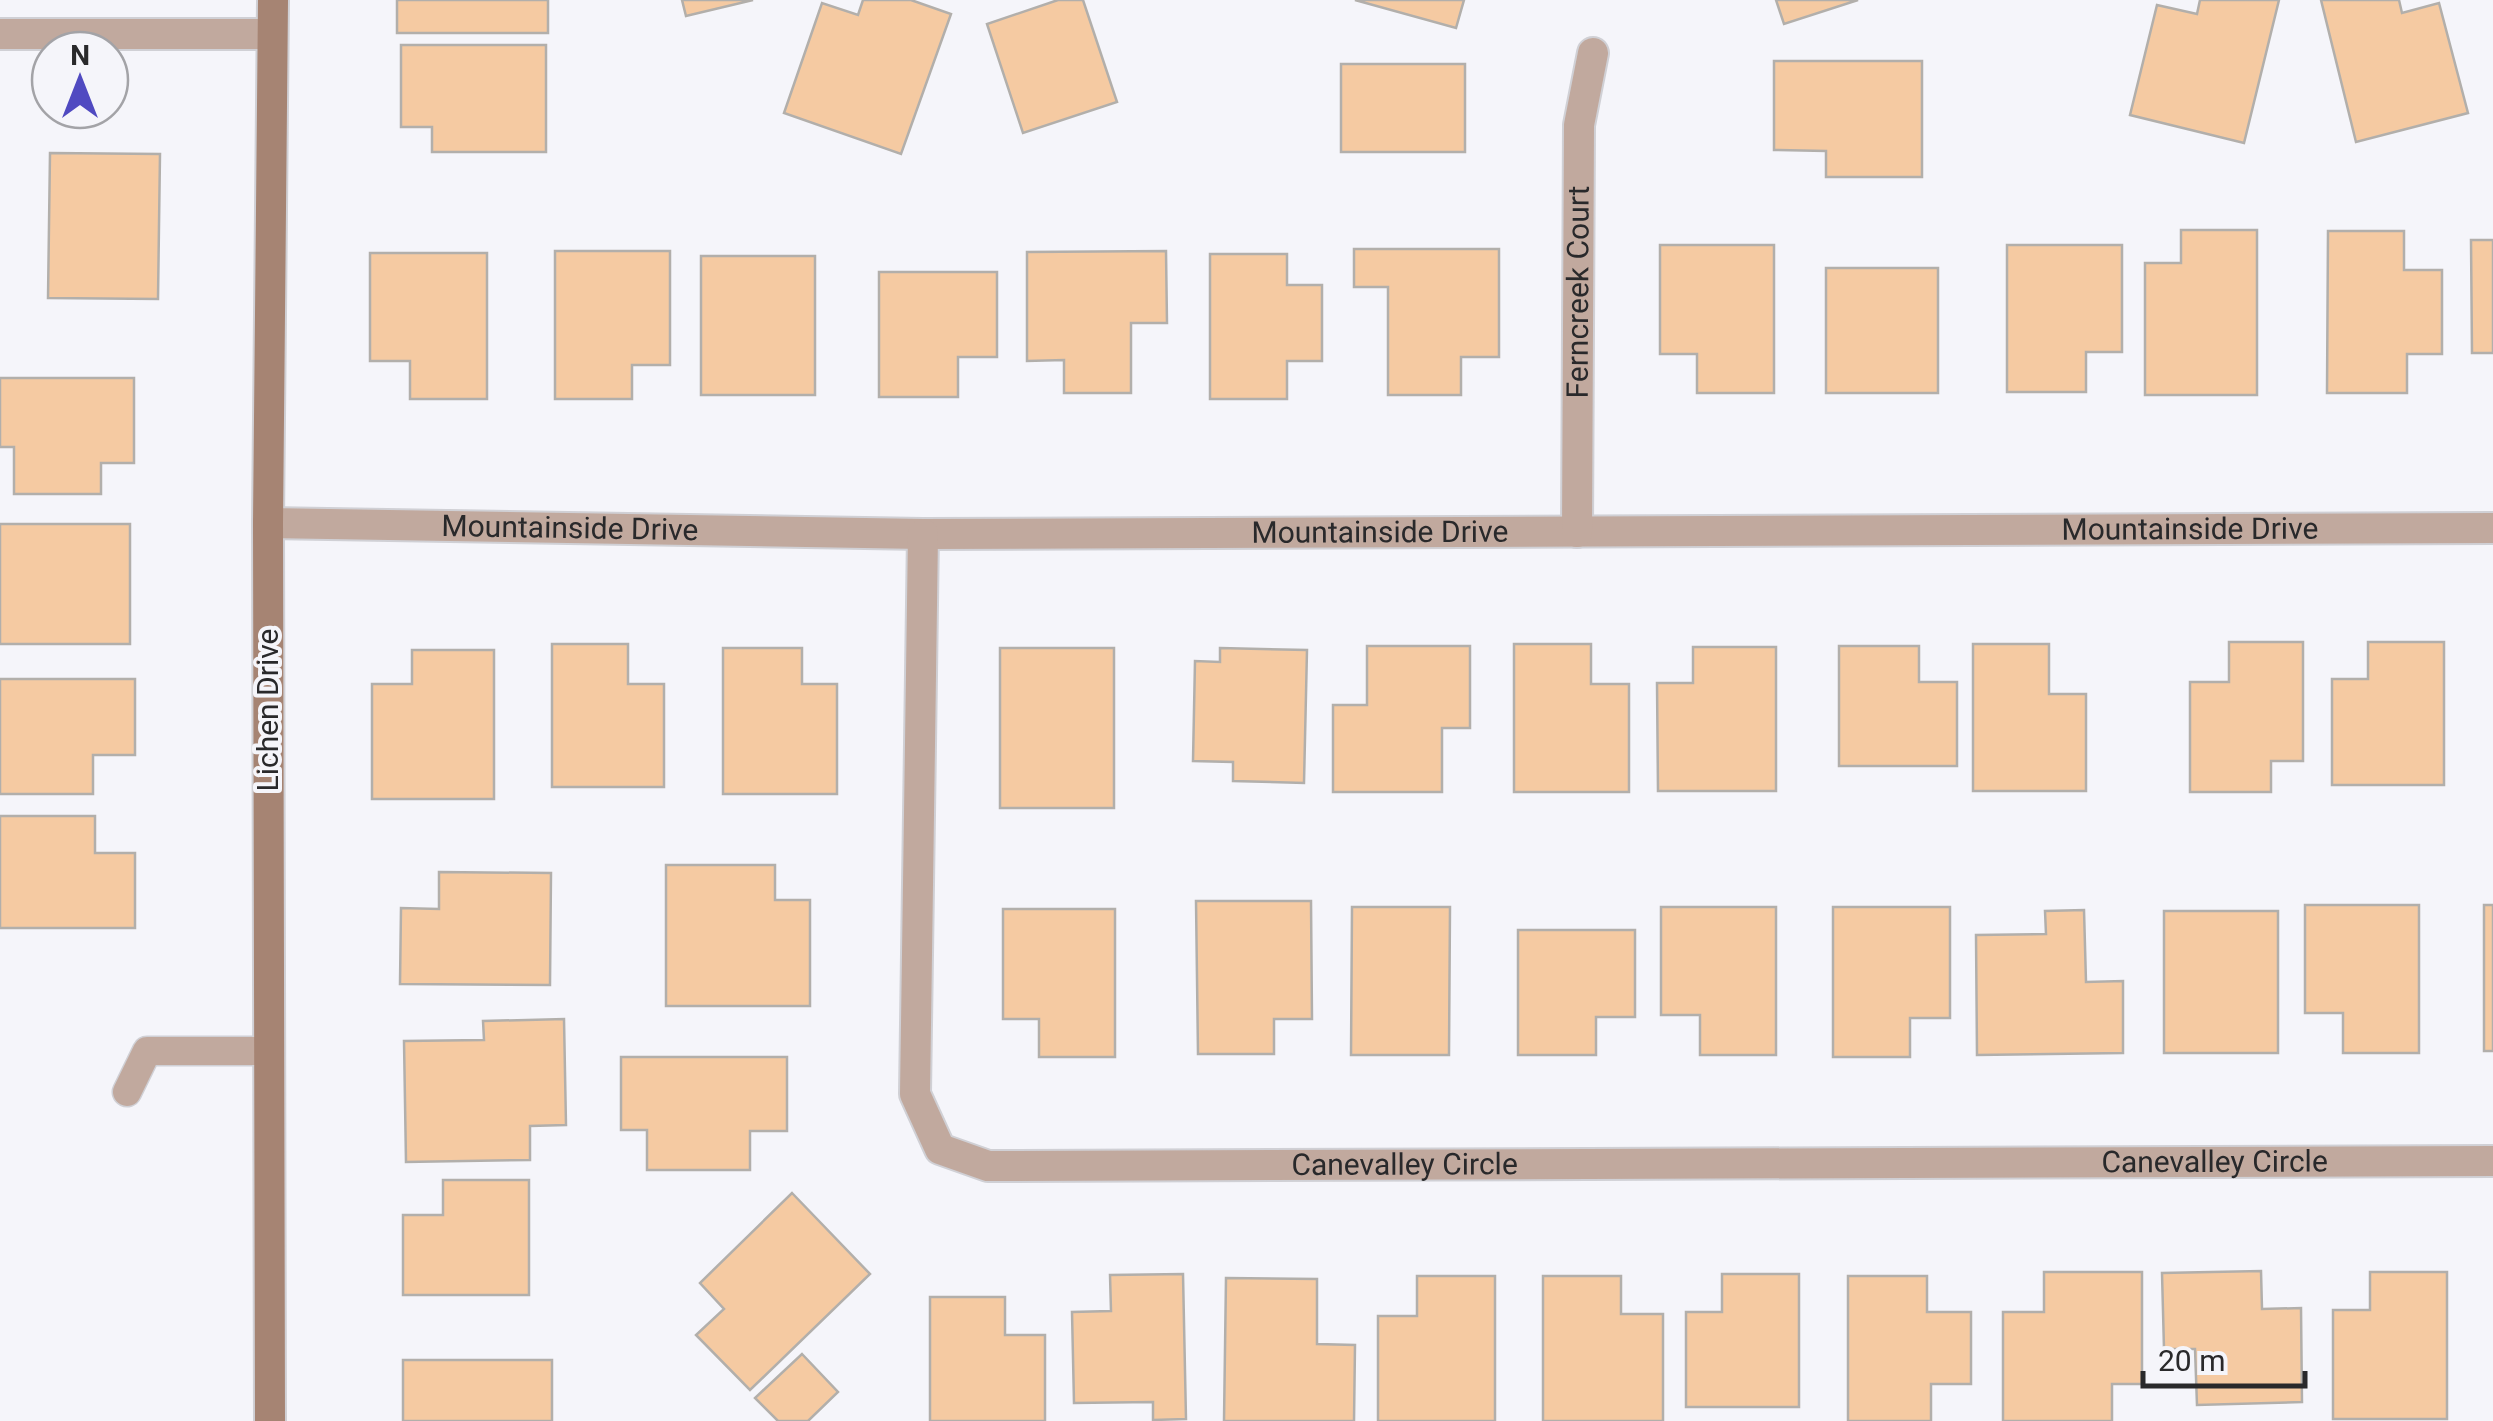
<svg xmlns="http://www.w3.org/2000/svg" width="2493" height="1421" viewBox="0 0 2493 1421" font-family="Roboto,sans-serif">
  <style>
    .building { fill: #f5caa2; stroke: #b2afab; stroke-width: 2.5 }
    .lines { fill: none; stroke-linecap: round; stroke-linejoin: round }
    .lane-casing { stroke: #d0d0d5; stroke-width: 31 }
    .street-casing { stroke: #d0d0d5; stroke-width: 34 }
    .secondary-casing { stroke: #d0d0d5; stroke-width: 34 }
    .lane { stroke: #c1a99e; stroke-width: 28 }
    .street { stroke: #c1a99e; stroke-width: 30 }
    .secondary { stroke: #a68473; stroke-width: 30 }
    .labels { text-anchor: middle; stroke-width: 8; stroke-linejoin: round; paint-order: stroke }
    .street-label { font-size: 30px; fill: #29292b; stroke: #f5f5fa }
  </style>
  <rect width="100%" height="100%" fill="#f5f5fa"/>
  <g class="building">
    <rect x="397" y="0" width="151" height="33"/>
    <path d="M 682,0 L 753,0 L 686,16 Z"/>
    <path d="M 863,0 L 911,0 L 951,14 L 901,154 L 784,113 L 822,3 L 858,15 Z"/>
    <path d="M 1058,0 L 1083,0 L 1117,102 L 1023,133 L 987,24 Z"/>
    <path d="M 1355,0 L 1464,0 L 1456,28 Z"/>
    <path d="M 1776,0 L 1858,0 L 1784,24 Z"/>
    <path d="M 2200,0 L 2279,0 L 2244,143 L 2130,115 L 2157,5 L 2197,14 Z"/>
    <path d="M 2321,0 L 2399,0 L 2402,13 L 2439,3 L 2468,113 L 2356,142 Z"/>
    <path d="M 401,45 L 546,45 L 546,152 L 432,152 L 432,127 L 401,127 Z"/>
    <path d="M 1774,61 L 1922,61 L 1922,177 L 1826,177 L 1826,151 L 1774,150 Z"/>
    <rect x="1341" y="64" width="124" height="88"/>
    <path d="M 50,153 L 160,154 L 158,299 L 48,298 Z"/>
    <path d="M 2181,230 L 2257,230 L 2257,395 L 2145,395 L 2145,263 L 2181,263 Z"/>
    <path d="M 2328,231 L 2404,231 L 2404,270 L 2442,270 L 2442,354 L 2407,354 L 2407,393 L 2327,393 Z"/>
    <path d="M 2471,240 L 2493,240 L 2493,353 L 2472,353 Z"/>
    <path d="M 1660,245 L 1774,245 L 1774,393 L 1697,393 L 1697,354 L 1660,354 Z"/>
    <path d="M 2007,245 L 2122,245 L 2122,352 L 2086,352 L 2086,392 L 2007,392 Z"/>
    <path d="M 1354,249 L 1499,249 L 1499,357 L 1461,357 L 1461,395 L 1388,395 L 1388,287 L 1354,287 Z"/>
    <path d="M 555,251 L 670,251 L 670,365 L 632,365 L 632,399 L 555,399 Z"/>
    <path d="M 1166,251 L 1167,323 L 1131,323 L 1131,393 L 1064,393 L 1064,360 L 1027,361 L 1027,252 Z"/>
    <path d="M 370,253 L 487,253 L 487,399 L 410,399 L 410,361 L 370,361 Z"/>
    <path d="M 1210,254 L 1287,254 L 1287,285 L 1322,285 L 1322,361 L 1287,361 L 1287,399 L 1210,399 Z"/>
    <rect x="701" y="256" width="114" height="139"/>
    <rect x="1826" y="268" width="112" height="125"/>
    <path d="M 879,272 L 997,272 L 997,357 L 958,357 L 958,397 L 879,397 Z"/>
    <path d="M 0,378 L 134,378 L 134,463 L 101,463 L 101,494 L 14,494 L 14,447 L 0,447 Z"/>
    <rect x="0" y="524" width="130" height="120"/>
    <path d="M 2229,642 L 2303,642 L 2303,761 L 2271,761 L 2271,792 L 2190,792 L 2190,682 L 2229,682 Z"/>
    <path d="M 2368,642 L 2444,642 L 2444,785 L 2332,785 L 2332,679 L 2368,679 Z"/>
    <path d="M 552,644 L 628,644 L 628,684 L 664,684 L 664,787 L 552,787 Z"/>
    <path d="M 1514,644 L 1591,644 L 1591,684 L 1629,684 L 1629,792 L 1514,792 Z"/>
    <path d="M 1973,644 L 2049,644 L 2049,694 L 2086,694 L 2086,791 L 1973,791 Z"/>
    <path d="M 1367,646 L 1470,646 L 1470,728 L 1442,728 L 1442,792 L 1333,792 L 1333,705 L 1367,705 Z"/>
    <path d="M 1839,646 L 1919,646 L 1919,682 L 1957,682 L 1957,766 L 1839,766 Z"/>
    <path d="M 1693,647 L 1776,647 L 1776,791 L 1658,791 L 1657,683 L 1693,683 Z"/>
    <path d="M 723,648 L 802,648 L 802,684 L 837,684 L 837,794 L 723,794 Z"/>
    <rect x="1000" y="648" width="114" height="160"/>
    <path d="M 1220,648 L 1307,650 L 1304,783 L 1233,781 L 1233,762 L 1193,761 L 1195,661 L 1220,662 Z"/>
    <path d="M 412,650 L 494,650 L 494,799 L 372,799 L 372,684 L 412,684 Z"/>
    <path d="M 0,679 L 135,679 L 135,755 L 93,755 L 93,794 L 0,794 Z"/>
    <path d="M 0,816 L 95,816 L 95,853 L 135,853 L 135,928 L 0,928 Z"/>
    <path d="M 666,865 L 775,865 L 775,900 L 810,900 L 810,1006 L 666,1006 Z"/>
    <path d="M 439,872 L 551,873 L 550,985 L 400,984 L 401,908 L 439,909 Z"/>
    <path d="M 1196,901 L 1311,901 L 1312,1019 L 1274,1019 L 1274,1054 L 1198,1054 Z"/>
    <path d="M 2305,905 L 2419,905 L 2419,1053 L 2343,1053 L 2343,1013 L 2305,1013 Z"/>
    <rect x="2484" y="905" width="9" height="146"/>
    <path d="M 1352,907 L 1450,907 L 1449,1055 L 1351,1055 Z"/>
    <path d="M 1661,907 L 1776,907 L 1776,1055 L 1700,1055 L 1700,1015 L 1661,1015 Z"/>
    <path d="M 1833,907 L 1950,907 L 1950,1018 L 1910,1018 L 1910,1057 L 1833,1057 Z"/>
    <path d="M 1003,909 L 1115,909 L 1115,1057 L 1039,1057 L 1039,1019 L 1003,1019 Z"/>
    <path d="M 2084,910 L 2086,982 L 2123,981 L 2123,1053 L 1977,1055 L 1976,935 L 2046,934 L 2045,911 Z"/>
    <rect x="2164" y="911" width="114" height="142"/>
    <path d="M 1518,930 L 1635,930 L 1635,1017 L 1596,1017 L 1596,1055 L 1518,1055 Z"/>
    <path d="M 564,1019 L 566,1125 L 530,1126 L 530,1160 L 406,1162 L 404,1041 L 484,1040 L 483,1021 Z"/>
    <path d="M 621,1057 L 787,1057 L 787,1131 L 750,1131 L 750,1170 L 647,1170 L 647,1130 L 621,1130 Z"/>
    <path d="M 443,1180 L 529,1180 L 529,1295 L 403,1295 L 403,1215 L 443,1215 Z"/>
    <path d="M 792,1193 L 870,1274 L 750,1390 L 696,1335 L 724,1309 L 700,1283 Z"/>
    <path d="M 2261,1271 L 2262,1309 L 2301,1308 L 2302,1402 L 2197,1405 L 2195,1349 L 2164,1349 L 2162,1273 Z"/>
    <path d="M 2044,1272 L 2142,1272 L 2142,1384 L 2112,1384 L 2112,1421 L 2003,1421 L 2003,1312 L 2044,1312 Z"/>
    <path d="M 2370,1272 L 2447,1272 L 2447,1419 L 2333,1419 L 2333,1310 L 2370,1310 Z"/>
    <path d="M 1183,1274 L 1186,1419 L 1153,1420 L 1153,1402 L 1074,1403 L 1072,1312 L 1111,1311 L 1110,1275 Z"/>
    <path d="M 1722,1274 L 1799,1274 L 1799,1407 L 1686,1407 L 1686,1312 L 1722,1312 Z"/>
    <path d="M 1417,1276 L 1495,1276 L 1495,1421 L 1378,1421 L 1378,1316 L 1417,1316 Z"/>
    <path d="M 1543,1276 L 1621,1276 L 1621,1314 L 1663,1314 L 1663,1421 L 1543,1421 Z"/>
    <path d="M 1848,1276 L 1927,1276 L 1927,1312 L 1971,1312 L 1971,1384 L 1931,1384 L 1931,1421 L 1848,1421 Z"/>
    <path d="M 1226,1278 L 1317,1279 L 1317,1344 L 1355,1345 L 1354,1421 L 1224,1421 Z"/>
    <path d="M 930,1297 L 1005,1297 L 1005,1335 L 1045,1335 L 1045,1421 L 930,1421 Z"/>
    <path d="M 802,1354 L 838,1392 L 808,1421 L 778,1421 L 755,1398 Z"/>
    <rect x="403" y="1360" width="149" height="61"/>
  </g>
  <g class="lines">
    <g class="lane-casing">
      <path id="lane" d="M 127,1092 L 147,1051 L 268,1051"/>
    </g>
    <g class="street-casing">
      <g id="street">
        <path d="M 0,34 L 272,34"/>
        <path id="s1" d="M 268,523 L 923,534 L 2493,528"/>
        <path id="s2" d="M 1577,532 L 1579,125 L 1593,53"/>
        <path id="s3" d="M 923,534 L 915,1094 L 940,1149 L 988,1166 L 2493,1161"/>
      </g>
    </g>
    <g class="secondary-casing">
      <path id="secondary" d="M 270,1421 L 268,523 L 273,0"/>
    </g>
    <use href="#lane" class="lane"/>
    <use href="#street" class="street"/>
    <use href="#secondary" class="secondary"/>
  </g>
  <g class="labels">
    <g class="street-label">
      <text dy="10" stroke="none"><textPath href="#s2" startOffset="240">Ferncreek Court</textPath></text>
      <text dy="10" stroke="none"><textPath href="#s1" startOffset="302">Mountainside Drive</textPath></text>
      <text dy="10" stroke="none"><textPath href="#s1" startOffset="1922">Mountainside Drive</textPath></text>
      <text dy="10" stroke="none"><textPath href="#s1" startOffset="1112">Mountainside Drive</textPath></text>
      <text transform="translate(268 710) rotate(-90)" y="10">Lichen Drive</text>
      <text dy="10" stroke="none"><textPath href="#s3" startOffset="1898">Canevalley Circle</textPath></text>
      <text dy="10" stroke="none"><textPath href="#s3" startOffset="1088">Canevalley Circle</textPath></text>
    </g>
  </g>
  <g transform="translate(80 80)"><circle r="48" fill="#f5f5fa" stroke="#a3a3a7" stroke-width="2.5"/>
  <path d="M0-8L18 38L0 25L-18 38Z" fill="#504ac1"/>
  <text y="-15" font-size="28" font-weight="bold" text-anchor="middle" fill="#29292b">N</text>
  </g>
  <path d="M2143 1371v15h162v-15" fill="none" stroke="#29292b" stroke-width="5"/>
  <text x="2158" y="1371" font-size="30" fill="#29292b" stroke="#f5f5fa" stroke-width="8" paint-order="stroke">20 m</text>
</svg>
